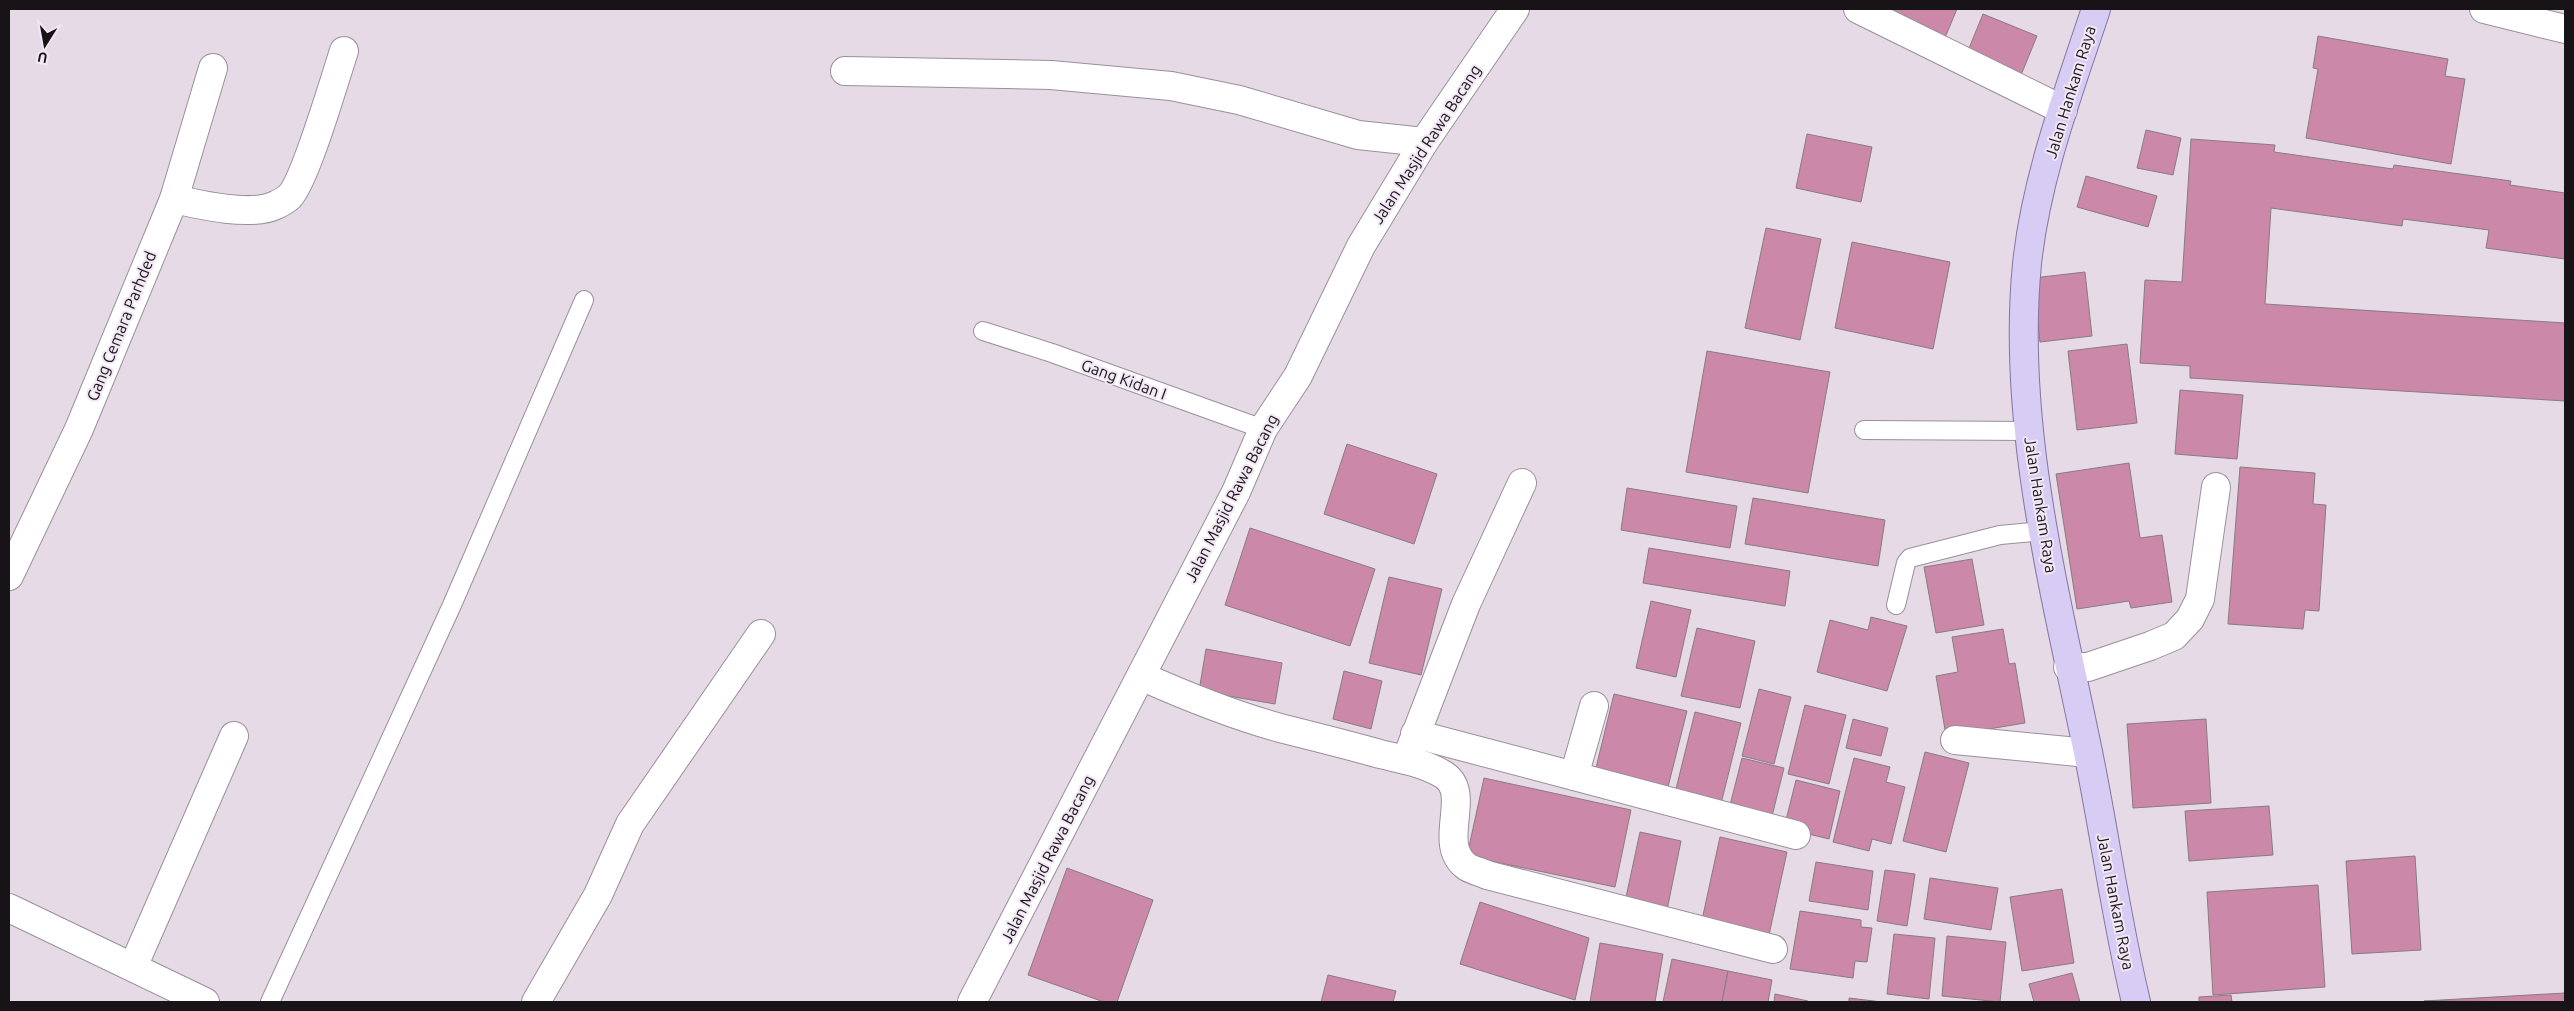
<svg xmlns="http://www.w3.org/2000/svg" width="2574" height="1011" viewBox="0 0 2574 1011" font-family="Ubuntu,sans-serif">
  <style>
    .building { fill: #cb88a9; stroke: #897b81 }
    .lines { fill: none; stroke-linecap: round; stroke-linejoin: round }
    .lane-casing { stroke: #9a909b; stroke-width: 20 }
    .street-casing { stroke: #9a909b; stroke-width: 30 }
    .secondary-casing { stroke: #9a909b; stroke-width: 30 }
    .primary-casing { stroke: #8375a1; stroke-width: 30 }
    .lane { stroke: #fff; stroke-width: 18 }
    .street { stroke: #fff; stroke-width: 28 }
    .secondary { stroke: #fff; stroke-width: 28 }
    .primary { stroke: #d7ccf4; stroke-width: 28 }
    .labels { text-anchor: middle; stroke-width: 4; stroke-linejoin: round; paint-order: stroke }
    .street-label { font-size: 16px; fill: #171317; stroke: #f2e7f4 }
  </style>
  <rect width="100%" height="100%" fill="#e5dae6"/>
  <g class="building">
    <path d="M 1894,9 L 1957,9 L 1944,40 L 1890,18 Z"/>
    <path d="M 1983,14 L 2037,36 L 2019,80 L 1965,58 Z"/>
    <path d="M 2318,36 L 2448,59 L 2445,76 L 2465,79 L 2451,164 L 2306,138 L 2318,69 L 2313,68 Z"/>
    <path d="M 2146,130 L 2181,138 L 2173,175 L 2137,168 Z"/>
    <path d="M 1807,134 L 1872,147 L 1861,202 L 1796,188 Z"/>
    <path d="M 2191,139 L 2275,145 L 2274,152 L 2393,169 L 2394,165 L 2511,181 L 2510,185 L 2565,193 L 2565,259 L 2486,248 L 2489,230 L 2403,219 L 2402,226 L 2271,208 L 2265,304 L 2565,323 L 2565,401 L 2190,378 L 2190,366 L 2140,363 L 2145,280 L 2182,282 Z"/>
    <path d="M 2086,176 L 2157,196 L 2148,227 L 2077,207 Z"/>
    <path d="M 1766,228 L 1821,239 L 1800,340 L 1745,328 Z"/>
    <path d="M 1852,242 L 1950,262 L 1933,349 L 1835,328 Z"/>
    <path d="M 2085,272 L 2092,336 L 2040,342 L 2033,278 Z"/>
    <path d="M 2127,344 L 2137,423 L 2077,430 L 2068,351 Z"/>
    <path d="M 1707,351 L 1830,372 L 1808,493 L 1686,472 Z"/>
    <path d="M 2180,390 L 2243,395 L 2237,459 L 2175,454 Z"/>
    <path d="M 1347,444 L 1437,474 L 1414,544 L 1324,514 Z"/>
    <path d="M 2129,463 L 2140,538 L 2162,535 L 2172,602 L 2131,608 L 2129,601 L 2077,609 L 2056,474 Z"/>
    <path d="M 2240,467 L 2315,473 L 2313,504 L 2326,505 L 2319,611 L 2305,610 L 2303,629 L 2228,624 Z"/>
    <path d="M 1627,488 L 1737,506 L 1730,548 L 1621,530 Z"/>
    <path d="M 1753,498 L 1885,520 L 1878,566 L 1745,544 Z"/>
    <path d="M 1250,528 L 1375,569 L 1350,646 L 1225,605 Z"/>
    <path d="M 1649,548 L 1790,571 L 1785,606 L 1643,583 Z"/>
    <path d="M 1972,559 L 1984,625 L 1936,633 L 1924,567 Z"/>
    <path d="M 1389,577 L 1442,589 L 1421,675 L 1369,663 Z"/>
    <path d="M 1651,601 L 1691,610 L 1676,677 L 1636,668 Z"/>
    <path d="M 1871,617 L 1907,626 L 1887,691 L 1817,672 L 1830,620 L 1868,630 Z"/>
    <path d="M 1697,628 L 1755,641 L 1740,708 L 1681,696 Z"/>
    <path d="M 2003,629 L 2009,664 L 2015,663 L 2025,723 L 1946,736 L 1936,676 L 1958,672 L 1952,637 Z"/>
    <path d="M 1206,649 L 1282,663 L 1275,704 L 1199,691 Z"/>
    <path d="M 1344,671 L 1382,681 L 1371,729 L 1333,719 Z"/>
    <path d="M 1759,689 L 1791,697 L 1774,764 L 1742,756 Z"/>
    <path d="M 1614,694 L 1687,711 L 1666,795 L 1594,776 Z"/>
    <path d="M 1805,705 L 1846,715 L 1829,784 L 1788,774 Z"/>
    <path d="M 1695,712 L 1741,723 L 1720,808 L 1674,797 Z"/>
    <path d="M 1853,719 L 1888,728 L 1881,756 L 1846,748 Z"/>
    <path d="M 2206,719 L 2211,803 L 2133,808 L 2127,724 Z"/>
    <path d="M 1925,752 L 1969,763 L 1946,852 L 1903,841 Z"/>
    <path d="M 1742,758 L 1784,768 L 1771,820 L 1729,809 Z"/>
    <path d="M 1854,758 L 1890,767 L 1886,782 L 1905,787 L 1891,844 L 1872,839 L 1869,851 L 1833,842 Z"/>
    <path d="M 1484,778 L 1631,810 L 1615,887 L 1467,856 Z"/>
    <path d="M 1796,780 L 1840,791 L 1829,839 L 1784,828 Z"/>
    <path d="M 2269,806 L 2273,855 L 2189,861 L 2185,811 Z"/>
    <path d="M 1640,832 L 1681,841 L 1667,910 L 1625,902 Z"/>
    <path d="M 1720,837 L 1787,852 L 1769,935 L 1702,920 Z"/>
    <path d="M 2415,856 L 2421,950 L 2352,954 L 2346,861 Z"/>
    <path d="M 1816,862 L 1873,871 L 1868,910 L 1809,901 Z"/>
    <path d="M 1067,868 L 1153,900 L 1117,1002 L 1104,1002 L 1028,975 Z"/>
    <path d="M 1885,870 L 1915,874 L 1907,926 L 1877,921 Z"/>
    <path d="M 1930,878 L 1998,888 L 1991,930 L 1924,919 Z"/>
    <path d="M 2318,885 L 2325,987 L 2213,995 L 2207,892 Z"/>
    <path d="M 2062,889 L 2074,963 L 2022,971 L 2010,897 Z"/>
    <path d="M 1480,902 L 1589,938 L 1575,1000 L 1460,964 Z"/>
    <path d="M 1800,911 L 1861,920 L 1861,927 L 1872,928 L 1867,962 L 1855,961 L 1853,978 L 1790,969 Z"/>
    <path d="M 1894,934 L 1935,938 L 1929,999 L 1887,994 Z"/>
    <path d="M 1947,936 L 2006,942 L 2000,1002 L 1942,996 Z"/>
    <path d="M 1600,943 L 1663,954 L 1655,1002 L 1590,1002 Z"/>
    <path d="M 1672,959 L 1728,971 L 1722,1002 L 1663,1002 Z"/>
    <path d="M 1728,971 L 1772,980 L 1768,1002 L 1722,1002 Z"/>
    <path d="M 2072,973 L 2080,1002 L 2034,1002 L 2029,984 Z"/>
    <path d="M 1328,975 L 1396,991 L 1393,1002 L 1321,1002 Z"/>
    <path d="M 2565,993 L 2565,1002 L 2424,1001 Z"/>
    <path d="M 1775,994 L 1808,1001 L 1807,1002 L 1774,1002 Z"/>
    <path d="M 2231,995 L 2232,1002 L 2199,1002 L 2199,997 Z"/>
    <path d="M 1849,998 L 1882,1002 L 1849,1002 Z"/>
  </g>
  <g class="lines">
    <g class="lane-casing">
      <g id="lane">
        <path d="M 983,331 L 1052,353 L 1263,429"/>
        <path d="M 1864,430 L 2029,431"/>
        <path d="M 1896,605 L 1906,563 L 1910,558 L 2000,535 L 2044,531"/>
        <path d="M 270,1002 L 452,605 L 584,300"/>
      </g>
    </g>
    <g class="street-casing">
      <g id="street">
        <path d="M 1858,9 L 2063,110"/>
        <path d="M 2484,9 L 2565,29"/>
        <path d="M 845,71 L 1051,75 L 1171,86 L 1239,100 L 1358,135 L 1424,142"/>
        <path d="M 174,199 C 200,205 252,217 276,205 C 280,203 286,200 289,197 C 305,182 335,78 344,51"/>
        <path d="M 9,576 L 79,429 L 174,199 L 213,68"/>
        <path d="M 2068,667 L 2088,667 L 2150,646 L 2174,636 L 2190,619 L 2200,599 L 2216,487"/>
        <path d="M 1141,676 C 1188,697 1235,716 1284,729 C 1316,737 1348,745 1380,754 C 1401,759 1425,763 1444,775 C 1473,794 1436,843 1466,866 C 1471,870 1481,872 1487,875 L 1773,949"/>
        <path d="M 1415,734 L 1574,776 L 1594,706"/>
        <path d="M 1955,740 L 2088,753"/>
        <path d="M 1406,760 L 1466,604 L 1522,483"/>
        <path d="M 1574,776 L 1796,835"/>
        <path d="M 133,967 L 234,736"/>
        <path d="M 536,1002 L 598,895 L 630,824 L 761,634"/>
        <path d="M 972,1002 L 1236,492 L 1263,429 L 1298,376 L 1361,246 L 1424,142 L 1515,9"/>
      </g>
    </g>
    <g class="secondary-casing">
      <path id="secondary" d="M 9,908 L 205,1002"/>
    </g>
    <g class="primary-casing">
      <path id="primary" d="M 2096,9 C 2069,91 2036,177 2027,264 C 2011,425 2056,595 2088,752 C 2105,835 2116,919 2136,1002"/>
    </g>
    <use href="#lane" class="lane"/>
    <use href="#street" class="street"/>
    <use href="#secondary" class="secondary"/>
    <use href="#primary" class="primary"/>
  </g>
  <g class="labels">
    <g class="street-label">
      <text transform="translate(2070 92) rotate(-73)" y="6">Jalan Hankam Raya</text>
      <text transform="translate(1426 144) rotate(-57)" y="6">Jalan Masjid Rawa Bacang</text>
      <text transform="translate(121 326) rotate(-68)" y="6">Gang Cemara Parhded</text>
      <text transform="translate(1124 379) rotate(20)" y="6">Gang Kidan I</text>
      <text transform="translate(1231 498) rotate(-63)" y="6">Jalan Masjid Rawa Bacang</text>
      <text transform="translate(2041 505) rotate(81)" y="6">Jalan Hankam Raya</text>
      <text transform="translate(1047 859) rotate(-63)" y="6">Jalan Masjid Rawa Bacang</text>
      <text transform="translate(2116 902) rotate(79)" y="6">Jalan Hankam Raya</text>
    </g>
  </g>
  <rect width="2574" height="1011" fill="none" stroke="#171317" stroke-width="20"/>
  <g transform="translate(45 45) rotate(191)" stroke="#f2e7f4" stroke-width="4" paint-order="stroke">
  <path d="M0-4L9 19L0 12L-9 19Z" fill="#171317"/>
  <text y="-8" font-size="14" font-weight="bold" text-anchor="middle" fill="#171317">U</text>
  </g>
</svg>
